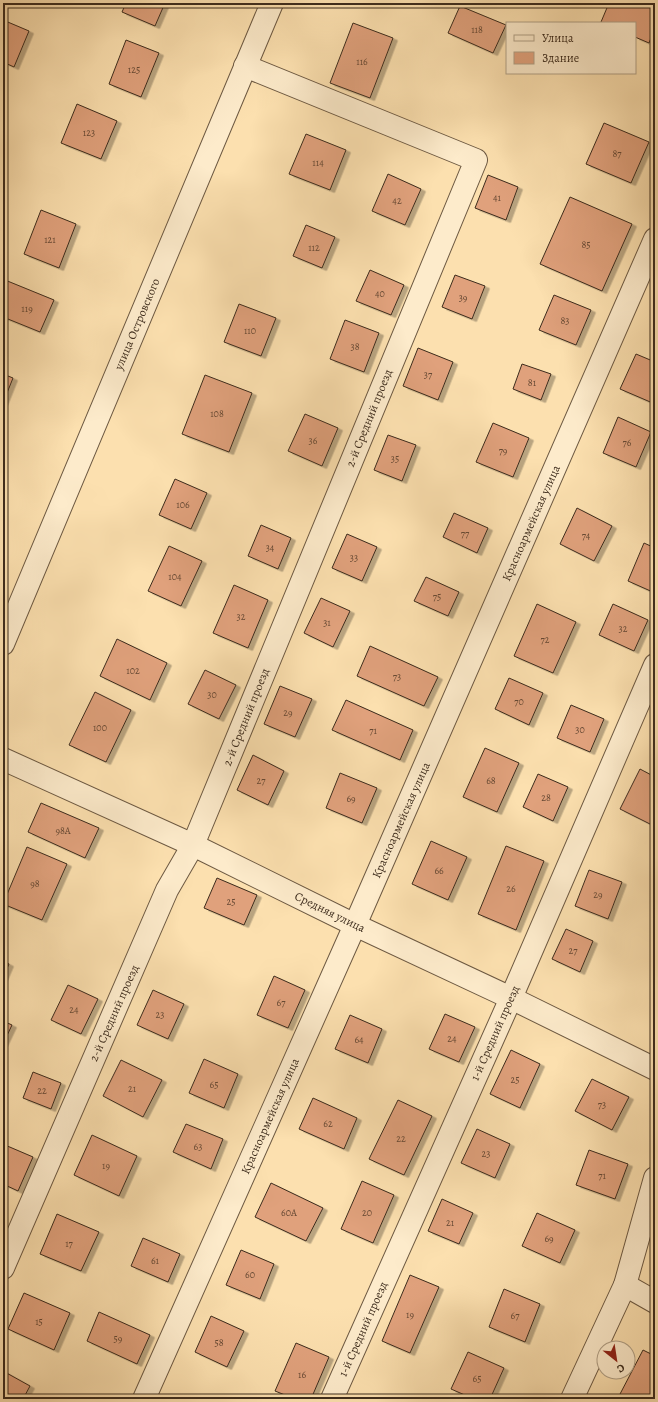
<svg xmlns="http://www.w3.org/2000/svg" width="658" height="1402" viewBox="0 0 658 1402" font-family="Alegreya,serif">
  <style>
    .building { fill: #e0a17b; stroke: #3d2c1d; filter: url(#shadow) }
    .lines { fill: none; stroke-linecap: round; stroke-linejoin: round }
    .minor-casing { stroke: #6d5942; stroke-width: 24 }
    .minor { stroke: #fdebcb; stroke-width: 22 }
    .labels { text-anchor: middle; stroke-width: 4; stroke-linejoin: round; paint-order: stroke }
    .number-label { font-size: 10px; fill: #664934 }
    .street-label { font-size: 12px; fill: #3d2c1d; stroke: #fdebcb }
  </style>
  <defs>
    <filter id="shadow"><feDropShadow dx="4.5" dy="2.5" stdDeviation="0" flood-color="#0004"/></filter>
  </defs>
  <rect width="100%" height="100%" fill="#fce0af"/>
  <filter id="stains"><feTurbulence type="fractalNoise" baseFrequency=".005" numOctaves="4"/><feColorMatrix values="0 0 0 0 .2 0 0 0 0 .09 0 0 0 0 .02 0 0 0 .5 -.17"/></filter>
  <radialGradient id="worn" r=".72"><stop offset=".6" stop-color="#630" stop-opacity="0"/><stop offset="1" stop-color="#630" stop-opacity=".3"/></radialGradient>
  <g class="building">
    <path d="M 126,3 L 165,3 L 155,26 L 122,12 Z"/>
    <path d="M 609,3 L 655,3 L 655,28 L 649,43 L 635,37 L 635,23 L 603,23 L 601,22 Z"/>
    <path d="M 460,6 L 506,25 L 493,53 L 448,33 Z"/>
    <path d="M 3,20 L 29,31 L 14,67 L 3,62 Z"/>
    <path d="M 353,23 L 393,38 L 370,98 L 330,83 Z"/>
    <path d="M 126,40 L 159,53 L 141,97 L 109,84 Z"/>
    <path d="M 77,104 L 117,121 L 101,159 L 61,143 Z"/>
    <path d="M 604,123 L 649,142 L 631,183 L 586,164 Z"/>
    <path d="M 306,134 L 346,150 L 330,190 L 289,174 Z"/>
    <path d="M 388,174 L 421,189 L 405,225 L 372,211 Z"/>
    <path d="M 488,175 L 518,187 L 506,220 L 475,208 Z"/>
    <path d="M 570,197 L 632,224 L 602,291 L 540,264 Z"/>
    <path d="M 41,210 L 76,224 L 59,268 L 24,254 Z"/>
    <path d="M 306,225 L 335,237 L 322,268 L 293,256 Z"/>
    <path d="M 370,270 L 404,285 L 391,315 L 356,301 Z"/>
    <path d="M 455,275 L 485,286 L 472,319 L 442,307 Z"/>
    <path d="M 5,280 L 54,300 L 40,332 L 3,317 L 3,285 Z"/>
    <path d="M 554,295 L 591,310 L 576,345 L 539,330 Z"/>
    <path d="M 239,304 L 276,318 L 261,356 L 224,342 Z"/>
    <path d="M 345,320 L 379,333 L 364,372 L 330,359 Z"/>
    <path d="M 418,348 L 453,362 L 438,400 L 403,386 Z"/>
    <path d="M 636,354 L 655,362 L 655,404 L 620,389 Z"/>
    <path d="M 522,364 L 551,374 L 541,400 L 513,389 Z"/>
    <path d="M 3,374 L 13,378 L 3,403 Z"/>
    <path d="M 205,375 L 252,393 L 229,452 L 182,434 Z"/>
    <path d="M 305,414 L 338,428 L 322,466 L 288,451 Z"/>
    <path d="M 618,417 L 651,432 L 636,467 L 603,453 Z"/>
    <path d="M 493,423 L 529,438 L 513,477 L 476,462 Z"/>
    <path d="M 388,435 L 416,445 L 402,481 L 374,470 Z"/>
    <path d="M 175,479 L 207,493 L 191,529 L 159,515 Z"/>
    <path d="M 577,508 L 612,526 L 594,561 L 560,544 Z"/>
    <path d="M 454,513 L 488,528 L 477,553 L 443,537 Z"/>
    <path d="M 261,525 L 291,538 L 278,569 L 248,556 Z"/>
    <path d="M 347,534 L 377,547 L 362,581 L 332,568 Z"/>
    <path d="M 644,543 L 655,548 L 655,593 L 628,581 Z"/>
    <path d="M 169,546 L 202,561 L 181,606 L 148,591 Z"/>
    <path d="M 426,577 L 459,592 L 448,616 L 414,601 Z"/>
    <path d="M 234,585 L 268,600 L 248,648 L 213,633 Z"/>
    <path d="M 321,598 L 350,611 L 333,647 L 304,633 Z"/>
    <path d="M 537,604 L 576,622 L 553,673 L 514,656 Z"/>
    <path d="M 613,604 L 648,620 L 634,651 L 599,635 Z"/>
    <path d="M 117,639 L 167,663 L 150,700 L 100,676 Z"/>
    <path d="M 370,646 L 438,677 L 424,706 L 357,676 Z"/>
    <path d="M 205,670 L 236,685 L 219,719 L 188,704 Z"/>
    <path d="M 509,678 L 543,693 L 529,725 L 495,709 Z"/>
    <path d="M 280,686 L 312,699 L 295,737 L 264,724 Z"/>
    <path d="M 95,692 L 131,710 L 106,762 L 69,745 Z"/>
    <path d="M 346,700 L 413,730 L 400,760 L 332,730 Z"/>
    <path d="M 571,705 L 604,719 L 590,752 L 557,738 Z"/>
    <path d="M 485,748 L 519,763 L 497,812 L 463,797 Z"/>
    <path d="M 253,755 L 284,771 L 268,805 L 237,790 Z"/>
    <path d="M 640,769 L 655,777 L 655,819 L 652,825 L 620,809 Z"/>
    <path d="M 340,773 L 377,788 L 362,823 L 326,808 Z"/>
    <path d="M 538,774 L 568,787 L 553,821 L 523,807 Z"/>
    <path d="M 41,803 L 99,828 L 85,858 L 28,832 Z"/>
    <path d="M 431,841 L 467,857 L 448,900 L 412,884 Z"/>
    <path d="M 506,846 L 544,861 L 516,930 L 478,914 Z"/>
    <path d="M 27,847 L 67,864 L 42,920 L 3,904 Z"/>
    <path d="M 589,870 L 622,882 L 608,919 L 575,906 Z"/>
    <path d="M 217,878 L 257,895 L 244,925 L 204,908 Z"/>
    <path d="M 566,929 L 593,941 L 580,972 L 552,959 Z"/>
    <path d="M 3,961 L 9,964 L 3,978 Z"/>
    <path d="M 274,976 L 305,990 L 288,1028 L 257,1015 Z"/>
    <path d="M 68,985 L 98,999 L 81,1034 L 51,1020 Z"/>
    <path d="M 153,990 L 184,1004 L 168,1039 L 137,1025 Z"/>
    <path d="M 445,1014 L 475,1027 L 459,1062 L 429,1049 Z"/>
    <path d="M 350,1015 L 382,1029 L 368,1063 L 335,1049 Z"/>
    <path d="M 3,1021 L 12,1025 L 3,1044 Z"/>
    <path d="M 511,1050 L 540,1064 L 520,1108 L 490,1094 Z"/>
    <path d="M 204,1059 L 238,1074 L 224,1108 L 189,1093 Z"/>
    <path d="M 121,1060 L 162,1080 L 143,1117 L 103,1096 Z"/>
    <path d="M 33,1072 L 61,1083 L 51,1109 L 23,1098 Z"/>
    <path d="M 592,1079 L 629,1097 L 612,1130 L 575,1111 Z"/>
    <path d="M 313,1098 L 357,1118 L 344,1149 L 299,1129 Z"/>
    <path d="M 398,1100 L 432,1116 L 404,1175 L 369,1159 Z"/>
    <path d="M 186,1124 L 223,1139 L 211,1169 L 173,1152 Z"/>
    <path d="M 477,1129 L 510,1144 L 495,1178 L 461,1163 Z"/>
    <path d="M 92,1135 L 137,1156 L 119,1196 L 74,1175 Z"/>
    <path d="M 5,1145 L 33,1157 L 18,1191 L 3,1184 L 3,1150 Z"/>
    <path d="M 589,1150 L 628,1164 L 615,1199 L 576,1185 Z"/>
    <path d="M 362,1181 L 394,1195 L 373,1243 L 341,1229 Z"/>
    <path d="M 271,1183 L 323,1208 L 306,1241 L 255,1217 Z"/>
    <path d="M 442,1199 L 473,1213 L 459,1244 L 428,1231 Z"/>
    <path d="M 537,1213 L 575,1230 L 560,1263 L 522,1246 Z"/>
    <path d="M 57,1214 L 99,1232 L 81,1271 L 40,1254 Z"/>
    <path d="M 143,1238 L 180,1254 L 168,1282 L 131,1266 Z"/>
    <path d="M 241,1250 L 274,1264 L 260,1299 L 226,1285 Z"/>
    <path d="M 410,1275 L 439,1287 L 410,1353 L 382,1341 Z"/>
    <path d="M 504,1289 L 540,1304 L 525,1342 L 489,1327 Z"/>
    <path d="M 24,1293 L 70,1313 L 54,1350 L 8,1329 Z"/>
    <path d="M 99,1312 L 150,1335 L 137,1364 L 87,1341 Z"/>
    <path d="M 211,1316 L 244,1331 L 227,1367 L 195,1352 Z"/>
    <path d="M 296,1343 L 329,1357 L 311,1399 L 295,1399 L 275,1391 Z"/>
    <path d="M 643,1350 L 655,1356 L 655,1399 L 624,1399 L 619,1396 Z"/>
    <path d="M 468,1352 L 504,1368 L 490,1399 L 474,1399 L 451,1389 Z"/>
    <path d="M 3,1371 L 30,1386 L 23,1399 L 3,1399 Z"/>
  </g>
  <g class="lines">
    <g class="minor-casing">
      <g id="minor">
        <path d="M 3,644 L 272,3"/>
        <path d="M 3,759 L 193,845 L 355,925 L 511,998 L 655,1069"/>
        <path d="M 3,1268 L 167,890 L 193,845 L 476,160 L 245,66"/>
        <path d="M 625,1285 L 655,1302"/>
        <path d="M 144,1399 L 355,925 L 655,239"/>
        <path d="M 332,1399 L 511,998 L 655,665"/>
        <path d="M 572,1399 L 625,1285 L 655,1178"/>
      </g>
    </g>
    <use href="#minor" class="minor"/>
  </g>
  <g class="labels">
    <g class="number-label">
      <text x="477" y="33">118</text>
      <text x="362" y="65">116</text>
      <text x="134" y="73">125</text>
      <text x="89" y="136">123</text>
      <text x="617" y="157">87</text>
      <text x="318" y="166">114</text>
      <text x="497" y="201">41</text>
      <text x="397" y="204">42</text>
      <text x="50" y="243">121</text>
      <text x="586" y="248">85</text>
      <text x="314" y="251">112</text>
      <text x="380" y="297">40</text>
      <text x="463" y="301">39</text>
      <text x="27" y="312">119</text>
      <text x="565" y="324">83</text>
      <text x="250" y="334">110</text>
      <text x="355" y="350">38</text>
      <text x="428" y="378">37</text>
      <text x="532" y="386">81</text>
      <text x="217" y="417">108</text>
      <text x="313" y="444">36</text>
      <text x="627" y="446">76</text>
      <text x="503" y="454">79</text>
      <text x="395" y="462">35</text>
      <text x="183" y="508">106</text>
      <text x="465" y="537">77</text>
      <text x="586" y="539">74</text>
      <text x="270" y="551">34</text>
      <text x="354" y="561">33</text>
      <text x="175" y="580">104</text>
      <text x="437" y="600">75</text>
      <text x="241" y="620">32</text>
      <text x="327" y="626">31</text>
      <text x="623" y="632">32</text>
      <text x="545" y="643">72</text>
      <text x="133" y="674">102</text>
      <text x="397" y="680">73</text>
      <text x="212" y="698">30</text>
      <text x="519" y="705">70</text>
      <text x="288" y="716">29</text>
      <text x="100" y="731">100</text>
      <text x="580" y="733">30</text>
      <text x="373" y="734">71</text>
      <text x="261" y="784">27</text>
      <text x="491" y="784">68</text>
      <text x="546" y="801">28</text>
      <text x="351" y="802">69</text>
      <text x="63" y="834">98А</text>
      <text x="439" y="874">66</text>
      <text x="35" y="887">98</text>
      <text x="511" y="892">26</text>
      <text x="598" y="898">29</text>
      <text x="231" y="905">25</text>
      <text x="573" y="954">27</text>
      <text x="281" y="1006">67</text>
      <text x="74" y="1013">24</text>
      <text x="160" y="1018">23</text>
      <text x="452" y="1042">24</text>
      <text x="359" y="1043">64</text>
      <text x="515" y="1083">25</text>
      <text x="214" y="1088">65</text>
      <text x="132" y="1092">21</text>
      <text x="42" y="1094">22</text>
      <text x="602" y="1108">73</text>
      <text x="328" y="1127">62</text>
      <text x="401" y="1142">22</text>
      <text x="198" y="1150">63</text>
      <text x="486" y="1157">23</text>
      <text x="106" y="1169">19</text>
      <text x="602" y="1179">71</text>
      <text x="289" y="1216">60А</text>
      <text x="367" y="1216">20</text>
      <text x="450" y="1226">21</text>
      <text x="549" y="1242">69</text>
      <text x="69" y="1247">17</text>
      <text x="155" y="1264">61</text>
      <text x="250" y="1278">60</text>
      <text x="410" y="1318">19</text>
      <text x="515" y="1319">67</text>
      <text x="39" y="1325">15</text>
      <text x="118" y="1342">59</text>
      <text x="219" y="1346">58</text>
      <text x="302" y="1378">16</text>
      <text x="477" y="1382">65</text>
    </g>
    <g class="street-label">
      <text transform="translate(137 324) rotate(-67)" y="4">улица Островского</text>
      <text transform="translate(369 418) rotate(-68)" y="4">2-й Средний проезд</text>
      <text transform="translate(531 523) rotate(-66)" y="4">Красноармейская улица</text>
      <text transform="translate(246 717) rotate(-68)" y="4">2-й Средний проезд</text>
      <text transform="translate(401 820) rotate(-66)" y="4">Красноармейская улица</text>
      <text transform="translate(330 912) rotate(26)" y="4">Средняя улица</text>
      <text transform="translate(114 1013) rotate(-66)" y="4">2-й Средний проезд</text>
      <text transform="translate(495 1033) rotate(-66)" y="4">1-й Средний проезд</text>
      <text transform="translate(270 1116) rotate(-66)" y="4">Красноармейская улица</text>
      <text transform="translate(363 1329) rotate(-66)" y="4">1-й Средний проезд</text>
    </g>
  </g>
  <rect width="658" height="1402" fill="none" stroke="#fce0af" stroke-width="16"/>
  <rect x="4" y="4" width="650" height="1394" fill="none" stroke="#3d2c1d" stroke-width="2"/>
  <rect x="8" y="8" width="642" height="1386" fill="none" stroke="#3d2c1d"/>
  <rect x="506" y="22" width="130" height="52" fill="#fdebcb" stroke="#b09f85"/>
  <rect x="514" y="35" width="20" height="6" fill="#fdebcb" stroke="#b09f85"/>
  <text x="542" y="42" font-size="12" fill="#3d2c1d">Улица</text>
  <rect x="514" y="52" width="20" height="12" fill="#e0a17b" stroke="#b09f85"/>
  <text x="542" y="62" font-size="12" fill="#3d2c1d">Здание</text>
  <g transform="translate(616 1360) rotate(150)"><circle r="19" fill="#fdebcb" stroke="#b09f85"/>
  <path d="M0-3L7 15L0 10L-7 15Z" fill="#8f2418"/>
  <text y="-6" font-size="11" font-weight="bold" text-anchor="middle" fill="#3d2c1d">С</text>
  </g>
  <rect width="100%" height="100%" filter="url(#stains)"/>
  <rect width="100%" height="100%" fill="url(#worn)"/>
</svg>
